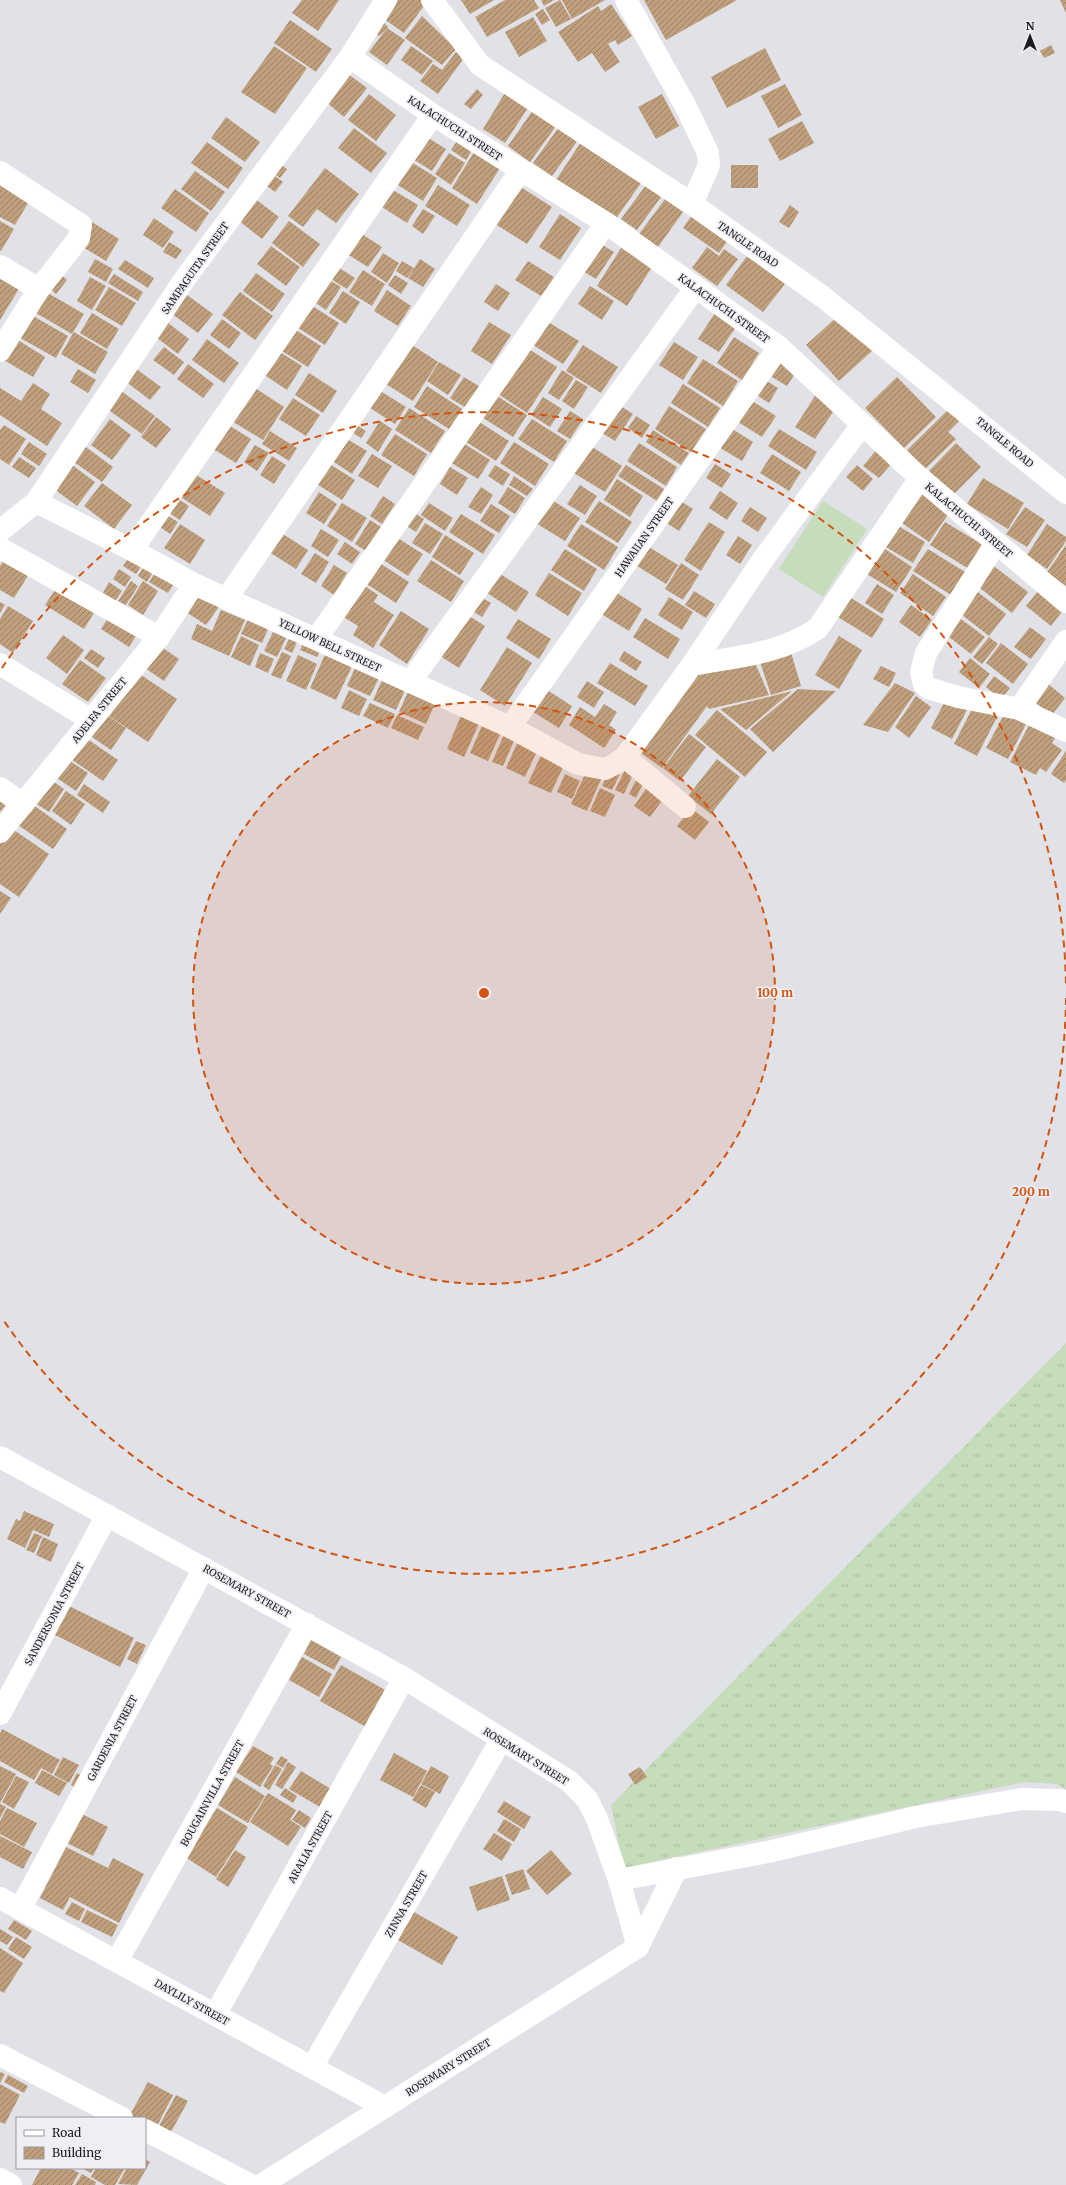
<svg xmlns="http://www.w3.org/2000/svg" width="1066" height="2185" viewBox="0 0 1066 2185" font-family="Merriweather,serif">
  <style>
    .grass { fill: url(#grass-tufts) }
    .pitch { fill: #c5ddba }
    .building { fill: url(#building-hatch) }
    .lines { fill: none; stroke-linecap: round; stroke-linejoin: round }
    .minor { stroke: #fff; stroke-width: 22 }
    .tertiary { stroke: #fff; stroke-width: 22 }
    .ring { fill: none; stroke: #d4530e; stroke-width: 2; stroke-dasharray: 7 5 }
    .labels { text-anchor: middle; stroke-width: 3.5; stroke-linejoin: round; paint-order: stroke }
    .street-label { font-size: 10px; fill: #1b1b1e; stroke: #eeeef5 }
    .centre { fill: #d4530e; stroke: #eeeef5; stroke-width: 2 }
    .ring-label { font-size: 12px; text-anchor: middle; font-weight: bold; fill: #d4530e; stroke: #eeeef5; stroke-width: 3.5; stroke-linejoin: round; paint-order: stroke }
  </style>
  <defs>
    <pattern id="grass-tufts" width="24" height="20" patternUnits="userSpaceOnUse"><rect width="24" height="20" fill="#c5ddba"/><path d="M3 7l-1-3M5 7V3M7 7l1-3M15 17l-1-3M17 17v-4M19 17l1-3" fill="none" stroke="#a9bd9f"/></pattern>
    <pattern id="building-hatch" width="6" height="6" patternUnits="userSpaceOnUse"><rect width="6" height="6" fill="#bf9f7c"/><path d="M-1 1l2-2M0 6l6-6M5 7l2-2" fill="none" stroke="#9a8165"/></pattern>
  </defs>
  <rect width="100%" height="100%" fill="#e1e1e8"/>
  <path class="grass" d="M 1066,1343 L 1066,1789 L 1057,1784 L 1024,1782 L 624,1868 L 611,1805 Z"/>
  <path class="pitch" d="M 823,501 L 867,529 L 823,597 L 779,569 Z"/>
  <g class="building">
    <path d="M 302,0 L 339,0 L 318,31 L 292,13 Z"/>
    <path d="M 398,0 L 421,0 L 426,3 L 404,33 L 384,19 Z"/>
    <path d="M 461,0 L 494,0 L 470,14 Z"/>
    <path d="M 505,0 L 534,0 L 539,8 L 487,37 L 475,17 Z"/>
    <path d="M 541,0 L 554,0 L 544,6 Z"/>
    <path d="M 560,0 L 571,19 L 556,27 L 545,8 Z"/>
    <path d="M 562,0 L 605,0 L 572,19 Z"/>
    <path d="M 644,0 L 737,0 L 666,40 Z"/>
    <path d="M 1060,0 L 1066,0 L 1066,13 Z"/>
    <path d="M 611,4 L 632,36 L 618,45 L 615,40 L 608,44 L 620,62 L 605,72 L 592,53 L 578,62 L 558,32 L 598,6 L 601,11 Z"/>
    <path d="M 543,9 L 550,20 L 542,25 L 535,14 Z"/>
    <path d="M 422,16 L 456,49 L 442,65 L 405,38 Z"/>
    <path d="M 533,17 L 547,41 L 519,57 L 505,32 Z"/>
    <path d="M 379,18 L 388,27 L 379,36 L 370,27 Z"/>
    <path d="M 290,20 L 332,49 L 316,72 L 274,43 Z"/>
    <path d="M 387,28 L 405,40 L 387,65 L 369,52 Z"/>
    <path d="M 1051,45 L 1055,53 L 1044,58 L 1040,51 Z"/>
    <path d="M 274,46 L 307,68 L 275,114 L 241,92 Z"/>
    <path d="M 411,46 L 433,61 L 422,75 L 401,60 Z"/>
    <path d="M 765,48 L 781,80 L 727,108 L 711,77 Z"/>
    <path d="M 456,52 L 464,58 L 438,94 L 420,81 L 433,64 L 442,70 Z"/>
    <path d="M 348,74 L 367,88 L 344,117 L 326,102 Z"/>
    <path d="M 785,84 L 802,115 L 778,128 L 761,96 Z"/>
    <path d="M 477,89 L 483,95 L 471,109 L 464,104 Z"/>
    <path d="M 506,91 L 529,106 L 505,143 L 483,129 Z"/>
    <path d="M 369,94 L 396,115 L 376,141 L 348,120 Z"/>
    <path d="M 662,94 L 679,126 L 656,139 L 638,107 Z"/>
    <path d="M 533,110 L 556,126 L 530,162 L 508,146 Z"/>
    <path d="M 226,117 L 260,142 L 245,162 L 211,138 Z"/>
    <path d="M 802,121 L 814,143 L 780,161 L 768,139 Z"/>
    <path d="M 559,127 L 578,140 L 552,176 L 533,163 Z"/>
    <path d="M 354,128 L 387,153 L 371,173 L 338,148 Z"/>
    <path d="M 422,134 L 446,149 L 432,171 L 408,156 Z"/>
    <path d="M 459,138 L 474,147 L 466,160 L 451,150 Z"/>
    <path d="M 207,142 L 243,168 L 228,189 L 191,163 Z"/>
    <path d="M 581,142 L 641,183 L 615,220 L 556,180 Z"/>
    <path d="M 474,152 L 500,168 L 477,204 L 452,188 Z"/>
    <path d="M 449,153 L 465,163 L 451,185 L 435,174 Z"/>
    <path d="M 408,160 L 437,178 L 423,201 L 393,182 Z"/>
    <path d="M 277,162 L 287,169 L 280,178 L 270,171 Z"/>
    <rect x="731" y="165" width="27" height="23"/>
    <path d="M 325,168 L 359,194 L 336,223 L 317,209 L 303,227 L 288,216 Z"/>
    <path d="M 195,171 L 225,192 L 211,211 L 181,189 Z"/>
    <path d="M 268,171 L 283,182 L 275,192 L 260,181 Z"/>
    <path d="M 0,180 L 31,198 L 15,225 L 0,217 Z"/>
    <path d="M 516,184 L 552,207 L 527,244 L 492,222 Z"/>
    <path d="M 438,185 L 470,205 L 457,226 L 425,206 Z"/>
    <path d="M 646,185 L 661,197 L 637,230 L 621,219 Z"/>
    <path d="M 175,189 L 209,213 L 196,232 L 161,208 Z"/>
    <path d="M 393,190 L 418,205 L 407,223 L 382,207 Z"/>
    <path d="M 250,195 L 279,217 L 262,239 L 234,217 Z"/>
    <path d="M 665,199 L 683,212 L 658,247 L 639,234 Z"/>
    <path d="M 790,205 L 799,212 L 789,228 L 779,222 Z"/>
    <path d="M 423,209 L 435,216 L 423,234 L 412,226 Z"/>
    <path d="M 560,214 L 581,228 L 560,260 L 539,247 Z"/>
    <path d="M 692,215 L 728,240 L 719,253 L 683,228 Z"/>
    <path d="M 154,218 L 174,232 L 163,248 L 143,235 Z"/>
    <path d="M 0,221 L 14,229 L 1,251 L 0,250 Z"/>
    <path d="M 289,221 L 320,244 L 303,267 L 272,243 Z"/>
    <path d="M 92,222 L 119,239 L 106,261 L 78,244 Z"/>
    <path d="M 357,231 L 382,247 L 368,267 L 344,252 Z"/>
    <path d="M 169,242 L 182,250 L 176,259 L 163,252 Z"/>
    <path d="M 599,243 L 614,252 L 596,279 L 581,270 Z"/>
    <path d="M 271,246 L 300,267 L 286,286 L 257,264 Z"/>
    <path d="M 707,247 L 719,256 L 724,249 L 738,259 L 717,286 L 692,268 Z"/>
    <path d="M 621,248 L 652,267 L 627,306 L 597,286 Z"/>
    <path d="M 383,253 L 399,263 L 387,283 L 371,272 Z"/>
    <path d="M 747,256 L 785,284 L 763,312 L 726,285 Z"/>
    <path d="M 95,259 L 113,269 L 106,282 L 88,272 Z"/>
    <path d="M 420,259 L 435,269 L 423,287 L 408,278 Z"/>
    <path d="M 125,260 L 154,278 L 148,288 L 118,269 Z"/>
    <path d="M 402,261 L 414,268 L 407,278 L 396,271 Z"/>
    <path d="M 528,261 L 554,277 L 541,296 L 515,280 Z"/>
    <path d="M 333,264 L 355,278 L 347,289 L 326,276 Z"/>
    <path d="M 363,270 L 385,284 L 372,306 L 349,292 Z"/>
    <path d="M 58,272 L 67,280 L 56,294 L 47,286 Z"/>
    <path d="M 256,273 L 285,294 L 272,312 L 243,291 Z"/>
    <path d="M 114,274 L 143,292 L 138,301 L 108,283 Z"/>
    <path d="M 395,275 L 408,283 L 401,294 L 388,285 Z"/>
    <path d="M 0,276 L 20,287 L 0,320 Z"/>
    <path d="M 90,277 L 106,286 L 92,310 L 77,301 Z"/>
    <path d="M 324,277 L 341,287 L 326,310 L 310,299 Z"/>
    <path d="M 496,284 L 510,293 L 498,311 L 484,302 Z"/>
    <path d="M 590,286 L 614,301 L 602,320 L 578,304 Z"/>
    <path d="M 109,287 L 136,303 L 122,326 L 95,310 Z"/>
    <path d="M 41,289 L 84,314 L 72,334 L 29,309 Z"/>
    <path d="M 387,290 L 411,306 L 398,326 L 374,311 Z"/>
    <path d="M 343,291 L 360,302 L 346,324 L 329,313 Z"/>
    <path d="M 183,292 L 213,314 L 198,333 L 168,311 Z"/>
    <path d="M 240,292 L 273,316 L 255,340 L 222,315 Z"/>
    <path d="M 306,302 L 339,323 L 325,345 L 292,324 Z"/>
    <path d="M 717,310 L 738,324 L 719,352 L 698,339 Z"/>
    <path d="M 28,313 L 68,336 L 56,358 L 15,335 Z"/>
    <path d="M 92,313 L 119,329 L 107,349 L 80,333 Z"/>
    <path d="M 839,315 L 872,351 L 839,381 L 806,345 Z"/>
    <path d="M 163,319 L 189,339 L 178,354 L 152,334 Z"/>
    <path d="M 222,319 L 241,333 L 229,349 L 210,335 Z"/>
    <path d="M 545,320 L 579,341 L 563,364 L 530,343 Z"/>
    <path d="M 489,322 L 511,335 L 492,364 L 471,351 Z"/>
    <path d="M 291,327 L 321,346 L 308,367 L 277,348 Z"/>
    <path d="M 74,332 L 108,352 L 95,374 L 61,354 Z"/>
    <path d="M 13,337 L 45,357 L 33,377 L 0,358 Z"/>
    <path d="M 734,337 L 759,353 L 742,380 L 717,363 Z"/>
    <path d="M 207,339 L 239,363 L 224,383 L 192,360 Z"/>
    <path d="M 406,341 L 438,362 L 413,401 L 381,381 Z"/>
    <path d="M 674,342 L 698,357 L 683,380 L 659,365 Z"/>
    <path d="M 583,345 L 618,367 L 601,393 L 566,371 Z"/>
    <path d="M 524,346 L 557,367 L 527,413 L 495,392 Z"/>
    <path d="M 164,347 L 184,362 L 174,375 L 153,360 Z"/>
    <path d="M 275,349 L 302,366 L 287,390 L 260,372 Z"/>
    <path d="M 703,359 L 738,381 L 723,406 L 687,383 Z"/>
    <path d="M 776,360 L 796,372 L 787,386 L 767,374 Z"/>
    <path d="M 439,362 L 461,375 L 448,395 L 427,381 Z"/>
    <path d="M 188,364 L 214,384 L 203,398 L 177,379 Z"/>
    <path d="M 135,368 L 161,387 L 150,400 L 125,381 Z"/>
    <path d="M 78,369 L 96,380 L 88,393 L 70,382 Z"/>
    <path d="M 562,370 L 574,378 L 559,400 L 548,393 Z"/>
    <path d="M 309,373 L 337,391 L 323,413 L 295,395 Z"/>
    <path d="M 464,377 L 482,388 L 468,409 L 450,398 Z"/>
    <path d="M 897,377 L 936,417 L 904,448 L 865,408 Z"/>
    <path d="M 762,378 L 778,388 L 769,403 L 752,392 Z"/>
    <path d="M 576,380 L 588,387 L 574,409 L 562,401 Z"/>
    <path d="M 33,383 L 50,394 L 41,409 L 62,423 L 47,446 L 0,415 L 0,388 L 21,401 Z"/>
    <path d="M 683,384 L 720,408 L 708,427 L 671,403 Z"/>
    <path d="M 252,386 L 284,407 L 263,440 L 230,420 Z"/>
    <path d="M 427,386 L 462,409 L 449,429 L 414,407 Z"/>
    <path d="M 116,387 L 155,416 L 142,434 L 103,406 Z"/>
    <path d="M 377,389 L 406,407 L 395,424 L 367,406 Z"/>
    <path d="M 494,394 L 527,415 L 513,437 L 480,416 Z"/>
    <path d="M 815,396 L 835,409 L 815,439 L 795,427 Z"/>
    <path d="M 543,397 L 562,409 L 550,427 L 531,415 Z"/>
    <path d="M 293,398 L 320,415 L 306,436 L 279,419 Z"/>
    <path d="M 749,399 L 776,416 L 762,437 L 735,420 Z"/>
    <path d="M 616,403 L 633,414 L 615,441 L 599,431 Z"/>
    <path d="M 669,406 L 706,429 L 691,452 L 655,429 Z"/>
    <path d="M 409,408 L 445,431 L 431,453 L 395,430 Z"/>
    <path d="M 949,409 L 960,420 L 948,432 L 956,439 L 925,469 L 907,450 Z"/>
    <path d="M 570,411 L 583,419 L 570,439 L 557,431 Z"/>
    <path d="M 636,416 L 650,425 L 642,438 L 628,428 Z"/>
    <path d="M 156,417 L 171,429 L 156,448 L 141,437 Z"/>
    <path d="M 110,419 L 131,435 L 112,460 L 91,445 Z"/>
    <path d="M 532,419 L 567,441 L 554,462 L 518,439 Z"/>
    <path d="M 476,420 L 509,441 L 496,461 L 463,440 Z"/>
    <path d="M 380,421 L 392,429 L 378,452 L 366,443 Z"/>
    <path d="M 225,423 L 251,439 L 236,463 L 210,447 Z"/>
    <path d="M 353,423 L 366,431 L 361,438 L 348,430 Z"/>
    <path d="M 4,425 L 26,439 L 9,465 L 0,459 L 0,430 Z"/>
    <path d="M 729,427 L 753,442 L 742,461 L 717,446 Z"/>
    <path d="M 779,429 L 817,452 L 806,470 L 768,446 Z"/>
    <path d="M 653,430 L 689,453 L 681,465 L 646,442 Z"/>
    <path d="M 270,431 L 297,448 L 289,461 L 262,444 Z"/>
    <path d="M 395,434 L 427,454 L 414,476 L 381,455 Z"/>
    <path d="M 342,436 L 367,451 L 352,474 L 328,458 Z"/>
    <path d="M 29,442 L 47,454 L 39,466 L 21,454 Z"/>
    <path d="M 79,442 L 113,467 L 102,482 L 67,457 Z"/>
    <path d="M 514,442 L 549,464 L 535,486 L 500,463 Z"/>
    <path d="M 463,443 L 490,460 L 478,479 L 450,462 Z"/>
    <path d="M 639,443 L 677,467 L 666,486 L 627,461 Z"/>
    <path d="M 956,443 L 981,467 L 953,495 L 929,471 Z"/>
    <path d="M 255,445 L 269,453 L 257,471 L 244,462 Z"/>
    <path d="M 589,445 L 622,466 L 605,492 L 572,472 Z"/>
    <path d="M 877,449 L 893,462 L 879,478 L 863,466 Z"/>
    <path d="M 372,454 L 392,466 L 378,488 L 358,476 Z"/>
    <path d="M 772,454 L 801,472 L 789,491 L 760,473 Z"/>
    <path d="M 272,456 L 286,465 L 274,484 L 260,475 Z"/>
    <path d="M 19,457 L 36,468 L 29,478 L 12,467 Z"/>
    <path d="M 325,461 L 355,480 L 342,500 L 312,481 Z"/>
    <path d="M 68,462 L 95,482 L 77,506 L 50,486 Z"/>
    <path d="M 715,464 L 731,474 L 722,488 L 706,478 Z"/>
    <path d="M 495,465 L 510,474 L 503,486 L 488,476 Z"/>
    <path d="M 626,465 L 664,489 L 657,501 L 618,476 Z"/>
    <path d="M 857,465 L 873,479 L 863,491 L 846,477 Z"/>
    <path d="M 450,467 L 468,478 L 457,495 L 440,484 Z"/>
    <path d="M 190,471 L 225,493 L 210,516 L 176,494 Z"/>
    <path d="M 514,476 L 533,489 L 527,496 L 509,485 Z"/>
    <path d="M 983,478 L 1024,503 L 1008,529 L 967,504 Z"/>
    <path d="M 617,479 L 643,496 L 630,517 L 604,500 Z"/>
    <path d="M 102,483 L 132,505 L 114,529 L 84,506 Z"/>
    <path d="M 580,485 L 597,496 L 585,515 L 567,504 Z"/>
    <path d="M 481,487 L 493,495 L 481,514 L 468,507 Z"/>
    <path d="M 508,487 L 525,498 L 515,514 L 498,503 Z"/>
    <path d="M 915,489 L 949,513 L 929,542 L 895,518 Z"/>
    <path d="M 720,491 L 738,503 L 727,520 L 709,508 Z"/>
    <path d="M 319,492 L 337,504 L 324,524 L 306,513 Z"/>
    <path d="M 172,495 L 189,506 L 180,520 L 163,509 Z"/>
    <path d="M 383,496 L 395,504 L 382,524 L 370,516 Z"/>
    <path d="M 549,498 L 580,518 L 565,541 L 534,522 Z"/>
    <path d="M 676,498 L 693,509 L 679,531 L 662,520 Z"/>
    <path d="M 599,501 L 632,522 L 618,543 L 585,522 Z"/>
    <path d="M 342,503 L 367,518 L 352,542 L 327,526 Z"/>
    <path d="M 429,503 L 453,518 L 445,531 L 421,515 Z"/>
    <path d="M 491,504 L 510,516 L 499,533 L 480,521 Z"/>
    <path d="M 750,507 L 767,518 L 758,532 L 741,521 Z"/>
    <path d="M 1025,507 L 1045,520 L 1027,547 L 1006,534 Z"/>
    <path d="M 410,510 L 424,519 L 416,532 L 402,523 Z"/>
    <path d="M 461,514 L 495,535 L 483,554 L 449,532 Z"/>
    <path d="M 168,516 L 178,522 L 170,534 L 160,527 Z"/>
    <path d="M 370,520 L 381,527 L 366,551 L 355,544 Z"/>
    <path d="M 709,522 L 725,532 L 701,571 L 684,560 Z"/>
    <path d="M 892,522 L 925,542 L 913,563 L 879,543 Z"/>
    <path d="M 945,522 L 983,545 L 969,569 L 930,545 Z"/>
    <path d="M 425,523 L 443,534 L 430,554 L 412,543 Z"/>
    <path d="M 180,524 L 205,540 L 190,564 L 164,548 Z"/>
    <path d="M 581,524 L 618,547 L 604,570 L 567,546 Z"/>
    <path d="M 1047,524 L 1066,537 L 1066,541 L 1047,569 L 1027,555 Z"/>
    <path d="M 321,529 L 339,540 L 328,557 L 311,546 Z"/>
    <path d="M 278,531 L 308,550 L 296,569 L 266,550 Z"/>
    <path d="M 445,535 L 474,553 L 460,575 L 432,557 Z"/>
    <path d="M 738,536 L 752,545 L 740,564 L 726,555 Z"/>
    <path d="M 396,537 L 423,554 L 408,576 L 382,559 Z"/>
    <path d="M 345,542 L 360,552 L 352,564 L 337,554 Z"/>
    <path d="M 641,542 L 678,565 L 666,584 L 629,561 Z"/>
    <path d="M 879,545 L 912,567 L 896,592 L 862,571 Z"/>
    <path d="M 1066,545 L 1066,586 L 1047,572 Z"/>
    <path d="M 565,549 L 597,569 L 584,591 L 551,570 Z"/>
    <path d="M 928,549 L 965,572 L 951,595 L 913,571 Z"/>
    <path d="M 315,553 L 329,562 L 316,583 L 301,574 Z"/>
    <path d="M 131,554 L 144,562 L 136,574 L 123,566 Z"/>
    <path d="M 5,558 L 29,574 L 14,598 L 0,590 L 0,566 Z"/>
    <path d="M 431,560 L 464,581 L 451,602 L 417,581 Z"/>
    <path d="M 378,562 L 409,582 L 396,603 L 365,583 Z"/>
    <path d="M 681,563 L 699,575 L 683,600 L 665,589 Z"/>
    <path d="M 145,564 L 154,570 L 147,582 L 138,576 Z"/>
    <path d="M 991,564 L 1028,592 L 1012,613 L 976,585 Z"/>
    <path d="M 334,565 L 347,573 L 334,595 L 321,586 Z"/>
    <path d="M 119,569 L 131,577 L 125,587 L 113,579 Z"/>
    <path d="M 157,570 L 176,581 L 168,593 L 149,582 Z"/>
    <path d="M 497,572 L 529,592 L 516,612 L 484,591 Z"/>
    <path d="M 549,573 L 582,593 L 568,616 L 535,595 Z"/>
    <path d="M 913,574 L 946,597 L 933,616 L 900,593 Z"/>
    <path d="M 131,581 L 138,586 L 126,605 L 118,601 Z"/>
    <path d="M 143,581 L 158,591 L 143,615 L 128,605 Z"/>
    <path d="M 109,582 L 122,591 L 115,601 L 103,593 Z"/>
    <path d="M 359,582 L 378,595 L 365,616 L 374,602 L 394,615 L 373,648 L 353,635 L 358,626 L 339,614 Z"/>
    <path d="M 59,584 L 97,608 L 84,629 L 45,605 Z"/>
    <path d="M 877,584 L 894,595 L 882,614 L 865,603 Z"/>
    <path d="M 198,588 L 221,604 L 206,625 L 183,610 Z"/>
    <path d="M 609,588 L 642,609 L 629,631 L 595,610 Z"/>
    <path d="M 974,589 L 1006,614 L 989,636 L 957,611 Z"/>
    <path d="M 1039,590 L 1064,609 L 1051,626 L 1026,606 Z"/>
    <path d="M 694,591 L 715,604 L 706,618 L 685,605 Z"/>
    <path d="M 845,594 L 884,619 L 872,638 L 833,614 Z"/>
    <path d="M 481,597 L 491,603 L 482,617 L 472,611 Z"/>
    <path d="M 669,597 L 693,612 L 682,630 L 658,615 Z"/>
    <path d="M 0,602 L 5,605 L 0,613 Z"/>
    <path d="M 911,605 L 932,620 L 920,637 L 899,622 Z"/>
    <path d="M 8,606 L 33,621 L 13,653 L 0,644 L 0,619 Z"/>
    <path d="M 221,610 L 245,620 L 229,656 L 191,639 L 197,624 L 212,631 Z"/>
    <path d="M 401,611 L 429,629 L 407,664 L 379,645 Z"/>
    <path d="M 463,612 L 485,626 L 459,668 L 437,654 Z"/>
    <path d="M 111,613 L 139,631 L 129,647 L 101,629 Z"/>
    <path d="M 251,613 L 271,622 L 262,643 L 241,634 Z"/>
    <path d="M 957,616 L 985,637 L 971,654 L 944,633 Z"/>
    <path d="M 645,618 L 680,639 L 668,659 L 633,637 Z"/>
    <path d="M 518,619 L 551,639 L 539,659 L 506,638 Z"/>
    <path d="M 1030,627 L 1046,639 L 1031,659 L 1014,647 Z"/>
    <path d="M 273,632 L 286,638 L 277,657 L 264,651 Z"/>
    <path d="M 63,635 L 84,650 L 67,674 L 46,658 Z"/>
    <path d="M 241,636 L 259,645 L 250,666 L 231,657 Z"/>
    <path d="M 839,636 L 862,650 L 839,689 L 815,675 Z"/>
    <path d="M 989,637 L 998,644 L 982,664 L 973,657 Z"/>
    <path d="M 289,639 L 297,642 L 292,653 L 284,649 Z"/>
    <path d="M 305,639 L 322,647 L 317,657 L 300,650 Z"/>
    <path d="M 1001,643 L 1028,664 L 1013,684 L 986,663 Z"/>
    <path d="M 157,644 L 179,659 L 164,681 L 142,666 Z"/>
    <path d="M 789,646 L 801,686 L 771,695 L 758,656 Z"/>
    <path d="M 507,647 L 532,663 L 505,706 L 480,690 Z"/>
    <path d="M 91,649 L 105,658 L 98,668 L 84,658 Z"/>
    <path d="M 327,650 L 354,662 L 336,700 L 310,688 Z"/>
    <path d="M 624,651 L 642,662 L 636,671 L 619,660 Z"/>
    <path d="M 282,652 L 291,656 L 281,679 L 271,675 Z"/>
    <path d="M 260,653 L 274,659 L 268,673 L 255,667 Z"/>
    <path d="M 298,655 L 317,664 L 306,690 L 286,681 Z"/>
    <path d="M 752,656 L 769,695 L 709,709 L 707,706 L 662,768 L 633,747 L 686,677 Z"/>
    <path d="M 970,658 L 990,674 L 979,688 L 959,672 Z"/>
    <path d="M 80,660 L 106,678 L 88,702 L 62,684 Z"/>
    <path d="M 358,661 L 382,672 L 370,696 L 347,686 Z"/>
    <path d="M 610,663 L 648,686 L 635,706 L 597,683 Z"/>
    <path d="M 881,666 L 896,673 L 889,687 L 873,679 Z"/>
    <path d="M 138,673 L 177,699 L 148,742 L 109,716 Z"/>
    <path d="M 994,676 L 1010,688 L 1001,699 L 986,687 Z"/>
    <path d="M 383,678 L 406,688 L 396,710 L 373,700 Z"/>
    <path d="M 587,681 L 604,692 L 594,708 L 577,697 Z"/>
    <path d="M 1046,682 L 1065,698 L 1052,715 L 1032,700 Z"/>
    <path d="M 895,683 L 915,693 L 888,732 L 863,725 Z"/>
    <path d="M 411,685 L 438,697 L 426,724 L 399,712 Z"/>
    <path d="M 544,688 L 572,706 L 559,728 L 530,710 Z"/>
    <path d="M 798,689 L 836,691 L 773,752 L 750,729 Z"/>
    <path d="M 349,690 L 367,699 L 359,716 L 341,708 Z"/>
    <path d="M 792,691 L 746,730 L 720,709 Z"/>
    <path d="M 916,696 L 931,707 L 909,738 L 895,727 Z"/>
    <path d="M 946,699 L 967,710 L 952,739 L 931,728 Z"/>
    <path d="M 370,703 L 395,714 L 388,728 L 363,716 Z"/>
    <path d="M 604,704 L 617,712 L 609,725 L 616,730 L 604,748 L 569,725 L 580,707 L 595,717 Z"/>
    <path d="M 974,705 L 997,717 L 977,756 L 954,744 Z"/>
    <path d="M 717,710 L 767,752 L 745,777 L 695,735 Z"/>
    <path d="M 101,711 L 126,728 L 111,750 L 86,733 Z"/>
    <path d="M 463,711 L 481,719 L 464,757 L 447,749 Z"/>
    <path d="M 1006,711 L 1027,722 L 1008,759 L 986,748 Z"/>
    <path d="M 397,715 L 424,727 L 418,740 L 391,728 Z"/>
    <path d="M 485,719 L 503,728 L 488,761 L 470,753 Z"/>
    <path d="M 1031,721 L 1057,734 L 1052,743 L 1062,750 L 1046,772 L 1040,768 L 1036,775 L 1010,762 Z"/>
    <path d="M 506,730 L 517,734 L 503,766 L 492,762 Z"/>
    <path d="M 689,734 L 706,747 L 680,781 L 663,768 Z"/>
    <path d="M 83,736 L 118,760 L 103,781 L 68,757 Z"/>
    <path d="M 519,739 L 539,747 L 525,777 L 506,768 Z"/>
    <path d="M 1066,751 L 1066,780 L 1064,783 L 1051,774 Z"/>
    <path d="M 542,753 L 565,763 L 551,793 L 528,783 Z"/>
    <path d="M 717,759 L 740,777 L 711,814 L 688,796 Z"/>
    <path d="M 70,761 L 88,773 L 76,791 L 57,778 Z"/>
    <path d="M 611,767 L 621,772 L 612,790 L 602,786 Z"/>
    <path d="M 626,768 L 634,772 L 624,794 L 615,790 Z"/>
    <path d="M 587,770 L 602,777 L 587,811 L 571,804 Z"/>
    <path d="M 565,774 L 580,781 L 572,799 L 557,792 Z"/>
    <path d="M 638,776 L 645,779 L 636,798 L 629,794 Z"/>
    <path d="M 48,778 L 64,789 L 49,812 L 32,801 Z"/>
    <path d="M 84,784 L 110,802 L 103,813 L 77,795 Z"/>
    <path d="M 648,786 L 664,798 L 650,817 L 634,806 Z"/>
    <path d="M 600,788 L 615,795 L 605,817 L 590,811 Z"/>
    <path d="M 0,791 L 10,799 L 0,812 Z"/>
    <path d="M 66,791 L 85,804 L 71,825 L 52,811 Z"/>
    <path d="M 29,802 L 67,829 L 53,849 L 15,823 Z"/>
    <path d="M 691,808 L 709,822 L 695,840 L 677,826 Z"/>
    <path d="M 8,826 L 49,854 L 19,897 L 0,884 L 0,837 Z"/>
    <path d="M 0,891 L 11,898 L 0,914 Z"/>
    <path d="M 24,1511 L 54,1524 L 49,1537 L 33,1530 L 25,1548 L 7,1539 L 16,1519 L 20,1521 Z"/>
    <path d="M 34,1533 L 42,1536 L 34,1553 L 26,1550 Z"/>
    <path d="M 43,1537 L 58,1544 L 51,1562 L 36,1555 Z"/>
    <path d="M 67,1605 L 134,1638 L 120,1667 L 53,1634 Z"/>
    <path d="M 311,1640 L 341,1657 L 334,1670 L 304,1654 Z"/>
    <path d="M 136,1641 L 146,1645 L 137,1664 L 127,1659 Z"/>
    <path d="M 302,1657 L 332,1674 L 319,1697 L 289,1680 Z"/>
    <path d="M 341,1665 L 387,1691 L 366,1727 L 320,1701 Z"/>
    <path d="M 2,1729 L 60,1760 L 52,1774 L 41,1768 L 34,1780 L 0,1761 L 0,1734 Z"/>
    <path d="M 253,1746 L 274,1758 L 270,1764 L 273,1766 L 260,1787 L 236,1772 Z"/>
    <path d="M 394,1753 L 427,1771 L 413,1797 L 380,1780 Z"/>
    <path d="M 281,1756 L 288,1760 L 283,1768 L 276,1764 Z"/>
    <path d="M 63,1757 L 79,1765 L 69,1783 L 54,1775 Z"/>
    <path d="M 288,1762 L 296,1767 L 282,1789 L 275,1785 Z"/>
    <path d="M 275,1765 L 282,1769 L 269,1790 L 263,1786 Z"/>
    <path d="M 0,1766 L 16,1774 L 0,1803 Z"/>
    <path d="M 431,1766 L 449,1776 L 440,1794 L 421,1784 Z"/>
    <path d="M 640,1767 L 647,1777 L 635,1785 L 628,1774 Z"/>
    <path d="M 42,1770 L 67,1783 L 59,1796 L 35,1783 Z"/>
    <path d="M 301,1771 L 331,1789 L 320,1807 L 289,1789 Z"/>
    <path d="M 77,1773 L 89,1780 L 82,1791 L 71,1785 Z"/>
    <path d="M 16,1776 L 29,1782 L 14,1809 L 2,1802 Z"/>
    <path d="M 235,1777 L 265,1796 L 248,1823 L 218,1805 Z"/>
    <path d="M 421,1785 L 435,1792 L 426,1808 L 412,1800 Z"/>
    <path d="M 285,1788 L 297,1796 L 293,1803 L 280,1795 Z"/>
    <path d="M 268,1793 L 296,1810 L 290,1820 L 301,1827 L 288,1846 L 250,1822 Z"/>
    <path d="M 504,1801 L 531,1817 L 524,1829 L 497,1812 Z"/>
    <path d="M 0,1804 L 6,1807 L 0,1818 Z"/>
    <path d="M 7,1808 L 37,1823 L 24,1847 L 0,1834 L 0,1821 Z"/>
    <path d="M 217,1808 L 248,1827 L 216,1877 L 185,1857 Z"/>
    <path d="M 299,1810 L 311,1818 L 305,1828 L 292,1820 Z"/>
    <path d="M 80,1813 L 108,1827 L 93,1856 L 65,1842 Z"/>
    <path d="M 504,1819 L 521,1829 L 514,1842 L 497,1831 Z"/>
    <path d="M 494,1833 L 512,1844 L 502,1861 L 483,1849 Z"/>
    <path d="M 0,1836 L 32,1852 L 23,1869 L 0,1857 Z"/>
    <path d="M 66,1847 L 108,1868 L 113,1858 L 144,1874 L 119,1923 L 70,1897 L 63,1910 L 40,1898 Z"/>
    <path d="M 235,1850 L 246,1857 L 228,1887 L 216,1879 Z"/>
    <path d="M 551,1850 L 572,1874 L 547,1895 L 526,1871 Z"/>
    <path d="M 523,1869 L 530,1889 L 512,1895 L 505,1875 Z"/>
    <path d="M 502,1876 L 510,1900 L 477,1911 L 469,1887 Z"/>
    <path d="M 72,1902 L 85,1909 L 79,1921 L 65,1914 Z"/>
    <path d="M 87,1910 L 118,1925 L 112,1937 L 81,1922 Z"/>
    <path d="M 414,1912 L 458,1937 L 442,1965 L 398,1940 Z"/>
    <path d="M 14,1920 L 32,1931 L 26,1940 L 8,1929 Z"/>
    <path d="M 0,1929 L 13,1937 L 7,1945 L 0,1941 Z"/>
    <path d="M 16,1937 L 32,1947 L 24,1959 L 8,1949 Z"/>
    <path d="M 0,1948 L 23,1963 L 4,1993 L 0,1991 Z"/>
    <path d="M 0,2072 L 5,2074 L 0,2083 Z"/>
    <path d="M 8,2075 L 28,2086 L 24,2093 L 4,2082 Z"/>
    <path d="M 148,2082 L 173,2095 L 156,2128 L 145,2123 L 145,2118 L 136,2118 L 130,2115 Z"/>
    <path d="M 0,2084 L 20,2095 L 5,2124 L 0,2122 Z"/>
    <path d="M 176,2095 L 188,2101 L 171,2132 L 159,2126 Z"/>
    <path d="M 145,2159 L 150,2162 L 137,2185 L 118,2184 L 127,2168 L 145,2168 Z"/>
    <path d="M 41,2168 L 70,2168 L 79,2173 L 72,2185 L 32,2185 Z"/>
    <path d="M 81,2168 L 94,2168 L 91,2173 Z"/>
    <path d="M 96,2168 L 125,2168 L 115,2185 L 105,2185 L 91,2177 Z"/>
    <path d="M 82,2174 L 96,2182 L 95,2185 L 75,2185 Z"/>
  </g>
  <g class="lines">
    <g class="minor">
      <path d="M 626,0 L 686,107 L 708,153 L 709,165 L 692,204"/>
      <path d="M 350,57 L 433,115 L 606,223 L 779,347 L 920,478 L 1066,602"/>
      <path d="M 0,172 L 81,225 L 79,238 L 39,289 L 0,351"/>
      <path d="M 0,266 L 39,289"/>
      <path d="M 36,502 L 132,550 L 194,584 L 510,727 L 578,764 L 605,769 L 615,764 L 625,757 L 692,665 L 764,558 L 861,426"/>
      <path d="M 0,531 L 36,502 L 184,280 L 350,57 L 386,0"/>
      <path d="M 996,543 L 926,653 L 921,672 L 924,684 L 928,688 L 958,697 L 1019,709 L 1066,731"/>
      <path d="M 0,548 L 159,637"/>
      <path d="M 132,550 L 433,115"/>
      <path d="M 227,598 L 521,170"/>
      <path d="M 317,638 L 606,223"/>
      <path d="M 0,664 L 91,720"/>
      <path d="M 692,665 C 734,657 782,654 818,628 L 920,478"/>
      <path d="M 410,682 L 696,287"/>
      <path d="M 1019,709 L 1066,641"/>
      <path d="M 510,727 L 779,347"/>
      <path d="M 625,757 L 685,807"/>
      <path d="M 0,788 L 23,804"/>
      <path d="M 0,832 L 159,637 L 194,584"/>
      <path d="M 0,1457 L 404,1678 L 569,1781 L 587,1799 L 597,1819 L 619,1880 L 638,1947 L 261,2185"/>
      <path d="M 0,1714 L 107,1515"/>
      <path d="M 619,1880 L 768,1852 L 916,1817 L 1022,1799 L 1061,1800 L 1066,1802"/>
      <path d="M 0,1898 L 385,2107"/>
      <path d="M 20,1909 L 204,1568"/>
      <path d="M 638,1947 L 677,1868"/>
      <path d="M 117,1961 L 307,1624"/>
      <path d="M 215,2015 L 404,1678"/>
      <path d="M 0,2055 L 122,2118"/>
      <path d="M 312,2067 L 501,1740"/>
      <path d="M 145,2130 L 251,2185"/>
      <path d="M 0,2179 L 11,2185"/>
    </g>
    <path class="tertiary" d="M 432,0 L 480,65 L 692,204 L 823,297 L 1066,493"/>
  </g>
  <circle cx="484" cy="993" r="291" fill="#d4530e" fill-opacity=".12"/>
  <g class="ring">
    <circle cx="484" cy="993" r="291"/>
    <path d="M1066 998A582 582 0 0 1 2 1318M2 668A582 582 0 0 1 1066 988"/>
  </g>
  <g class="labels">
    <g class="street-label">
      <text transform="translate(455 128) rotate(33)" y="4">KALACHUCHI STREET</text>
      <text transform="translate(748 244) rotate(35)" y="4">TANGLE ROAD</text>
      <text transform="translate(195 268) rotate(-55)" y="4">SAMPAGUITA STREET</text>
      <text transform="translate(724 308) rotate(36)" y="4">KALACHUCHI STREET</text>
      <text transform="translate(1005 442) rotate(40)" y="4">TANGLE ROAD</text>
      <text transform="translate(969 520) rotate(40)" y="4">KALACHUCHI STREET</text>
      <text transform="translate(644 537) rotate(-55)" y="4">HAWAIIAN STREET</text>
      <text transform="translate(330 645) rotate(25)" y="4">YELLOW BELL STREET</text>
      <text transform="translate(99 710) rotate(-51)" y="4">ADELFA STREET</text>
      <text transform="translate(247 1591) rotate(29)" y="4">ROSEMARY STREET</text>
      <text transform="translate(54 1614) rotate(-62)" y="4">SANDERSONIA STREET</text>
      <text transform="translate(112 1738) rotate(-62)" y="4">GARDENIA STREET</text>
      <text transform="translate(526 1756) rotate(32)" y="4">ROSEMARY STREET</text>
      <text transform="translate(212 1793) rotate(-61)" y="4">BOUGAINVILLA STREET</text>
      <text transform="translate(310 1847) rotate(-61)" y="4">ARALIA STREET</text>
      <text transform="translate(406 1904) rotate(-60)" y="4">ZINNA STREET</text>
      <text transform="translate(192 2002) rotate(29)" y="4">DAYLILY STREET</text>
      <text transform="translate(448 2067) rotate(-32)" y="4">ROSEMARY STREET</text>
    </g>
  </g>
  <circle cx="484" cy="993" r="6" class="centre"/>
  <g class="ring-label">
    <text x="775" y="997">100 m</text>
    <text x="1031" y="1196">200 m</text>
  </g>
  <rect x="16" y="2117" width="130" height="52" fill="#eeeef5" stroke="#9a9a9f"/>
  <rect x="24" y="2130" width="20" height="6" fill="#ffffff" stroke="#9a9a9f"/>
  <text x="52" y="2137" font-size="12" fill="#1b1b1e">Road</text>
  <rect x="24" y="2147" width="20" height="12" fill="url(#building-hatch)" stroke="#9a9a9f"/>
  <text x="52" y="2157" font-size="12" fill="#1b1b1e">Building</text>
  <g transform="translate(1030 36)" stroke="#eeeef5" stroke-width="3" paint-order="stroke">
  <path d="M0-3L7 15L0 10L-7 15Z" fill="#1b1b1e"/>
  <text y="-6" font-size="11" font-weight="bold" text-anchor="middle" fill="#1b1b1e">N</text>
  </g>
</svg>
